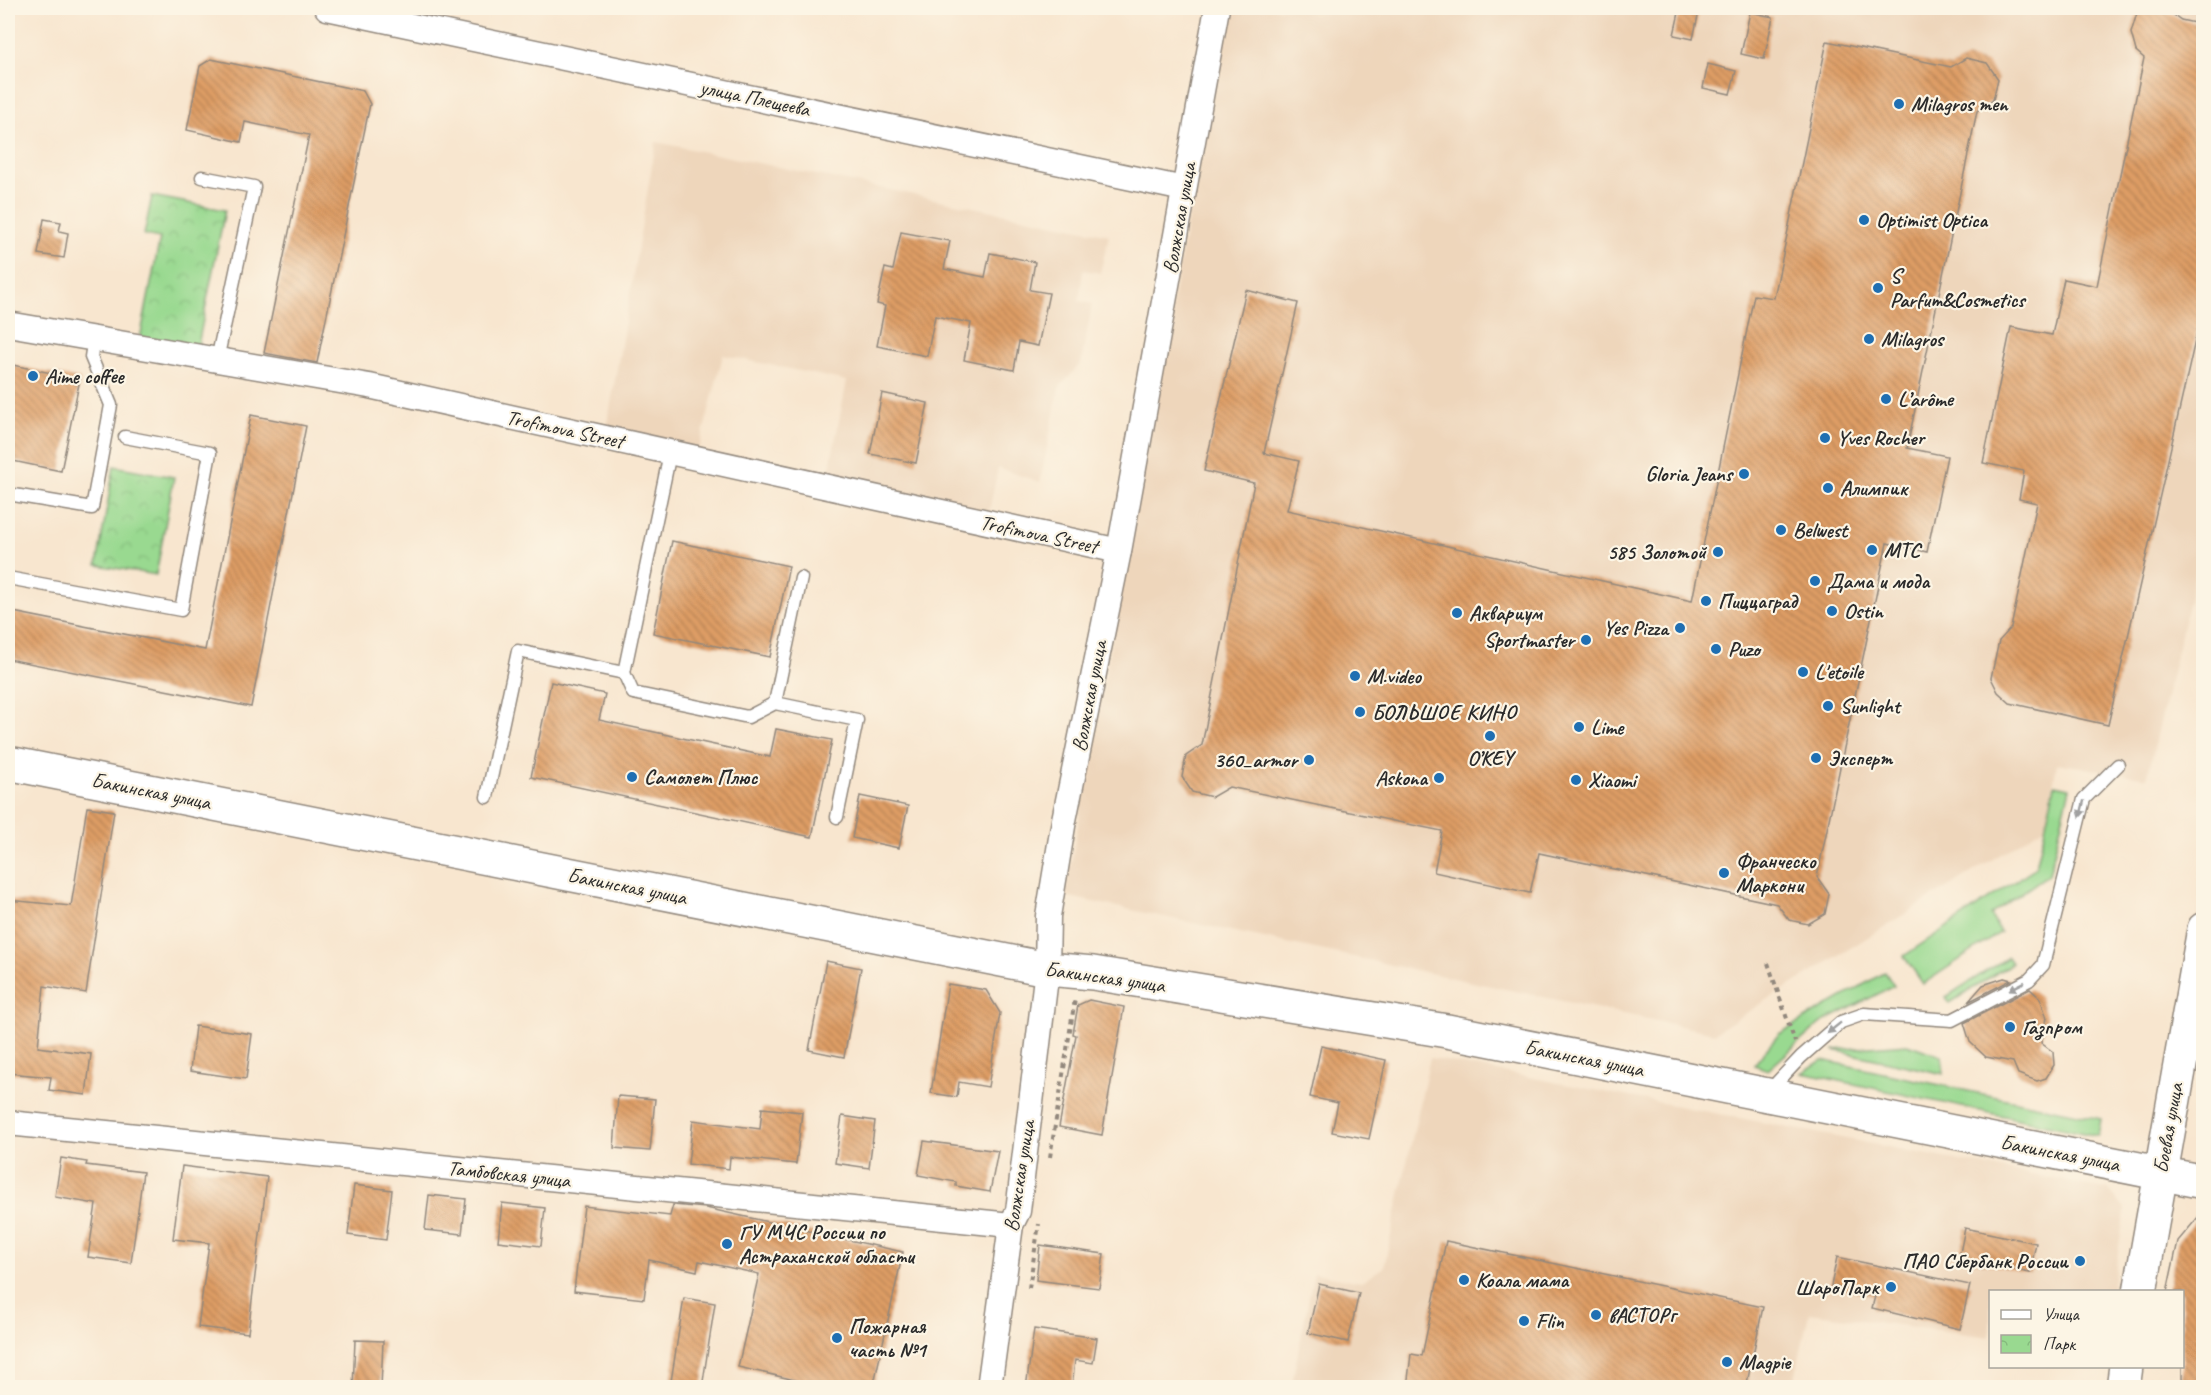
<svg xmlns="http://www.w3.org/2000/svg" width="2211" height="1395" viewBox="0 0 2211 1395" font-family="Caveat,sans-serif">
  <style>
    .built { fill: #eed6bb }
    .green { fill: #99d990; stroke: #62825e; stroke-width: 1.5 }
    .park { fill: url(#park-crowns); stroke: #62825e; stroke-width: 1.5 }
    .building { fill: url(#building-back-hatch) }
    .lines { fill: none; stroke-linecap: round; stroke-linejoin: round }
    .lane-casing { stroke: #92887d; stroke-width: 15 }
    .street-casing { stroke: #92887d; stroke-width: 27 }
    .secondary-casing { stroke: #92887d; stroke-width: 36 }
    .path { stroke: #92887d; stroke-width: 4; stroke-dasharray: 4.5 4.5; stroke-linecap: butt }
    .lane { stroke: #fff; stroke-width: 12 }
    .street { stroke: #fff; stroke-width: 24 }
    .secondary { stroke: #fff; stroke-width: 33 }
    .oneway { fill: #a0a0a0 }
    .poi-dot { fill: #1f6fb2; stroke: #fcf5e5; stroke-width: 2 }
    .labels { text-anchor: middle; stroke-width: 4.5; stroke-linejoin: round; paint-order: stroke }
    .street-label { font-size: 21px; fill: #2b2b2b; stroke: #fcf5e5 }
    .poi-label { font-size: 21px; font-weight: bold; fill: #2b2b2b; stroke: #fcf5e5; text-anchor: start }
  </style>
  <defs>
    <pattern id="park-crowns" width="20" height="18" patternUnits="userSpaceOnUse" patternTransform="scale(1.5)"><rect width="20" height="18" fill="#99d990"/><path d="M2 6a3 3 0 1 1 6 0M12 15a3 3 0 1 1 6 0" fill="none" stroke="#84ba7c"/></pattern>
    <pattern id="building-back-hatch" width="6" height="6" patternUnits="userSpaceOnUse" patternTransform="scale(1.5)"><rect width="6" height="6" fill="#de9d65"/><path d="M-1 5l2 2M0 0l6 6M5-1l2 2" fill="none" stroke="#b48053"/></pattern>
  </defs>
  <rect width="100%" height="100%" fill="#fcf5e5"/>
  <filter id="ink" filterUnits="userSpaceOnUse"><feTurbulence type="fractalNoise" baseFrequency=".0167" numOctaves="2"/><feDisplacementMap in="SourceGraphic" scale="12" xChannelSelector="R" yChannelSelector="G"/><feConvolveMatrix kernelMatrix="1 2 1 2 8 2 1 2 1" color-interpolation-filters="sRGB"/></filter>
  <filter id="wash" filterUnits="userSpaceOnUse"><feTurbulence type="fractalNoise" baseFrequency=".008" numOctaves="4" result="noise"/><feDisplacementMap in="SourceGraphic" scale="24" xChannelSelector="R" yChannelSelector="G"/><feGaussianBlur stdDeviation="1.35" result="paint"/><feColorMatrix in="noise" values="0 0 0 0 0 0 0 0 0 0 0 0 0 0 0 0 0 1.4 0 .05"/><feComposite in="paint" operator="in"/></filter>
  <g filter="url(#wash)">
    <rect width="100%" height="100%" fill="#f8e6cf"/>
    <g class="built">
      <path d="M 1226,8 L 2203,8 L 2203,541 L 2147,778 L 2057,763 L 2046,826 L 1714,1033 L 1065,896 Z"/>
      <path d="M 656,142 L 1109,235 L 1100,273 L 1083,270 L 1079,301 L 1092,304 L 1081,363 L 1059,388 L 1040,482 L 998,468 L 988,516 L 827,482 L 847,381 L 723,355 L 699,449 L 607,427 Z"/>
      <path d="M 1430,1058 L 2109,1190 L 2125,1209 L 2112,1291 L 1990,1292 L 1990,1337 L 1809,1313 L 1793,1387 L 1291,1388 L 1314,1273 L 1361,1282 L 1384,1267 Z"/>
    </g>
    <g class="green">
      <path d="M 2055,785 L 2070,788 L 2049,874 L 1990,915 L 2001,932 L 1923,984 L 1904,956 L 2036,867 Z"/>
      <path d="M 2008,957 L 2012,963 L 1950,1003 L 1946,997 Z"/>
      <path d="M 1885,972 L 1894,986 L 1821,1023 L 1768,1070 L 1754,1065 L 1779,1034 Z"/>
      <path d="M 1907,1044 L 1942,1056 L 1944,1074 L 1833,1050 Z"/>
      <path d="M 1822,1060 L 2101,1119 L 2098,1136 L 1802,1073 Z"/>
    </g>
    <g class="park">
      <path d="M 152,196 L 225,210 L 197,350 L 140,339 L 160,238 L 144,235 Z"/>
      <path d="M 114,466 L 174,477 L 156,575 L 97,565 Z"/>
    </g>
    <g id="blocks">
      <g class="building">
        <path d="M 1680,8 L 1699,11 L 1693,39 L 1674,35 Z"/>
        <path d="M 2148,8 L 2171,13 L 2181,20 L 2204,25 L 2204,301 L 2108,725 L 2010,703 L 1998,692 L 1991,678 L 1999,641 L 2011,628 L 2037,503 L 2019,499 L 2024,471 L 1983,463 L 2011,327 L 2052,335 L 2064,279 L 2097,286 L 2144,58 L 2136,51 L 2131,33 L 2137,13 Z"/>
        <path d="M 1750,12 L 1773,17 L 1764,59 L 1741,54 Z"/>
        <path d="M 1827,41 L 1951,67 L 1966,58 L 1987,63 L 1998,79 L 1993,100 L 1977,111 L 1907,448 L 1947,456 L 1927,552 L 1887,543 L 1817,877 L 1829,894 L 1825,914 L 1808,924 L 1789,920 L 1777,904 L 1539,853 L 1530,893 L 1434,872 L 1442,831 L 1229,787 L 1212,797 L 1192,792 L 1182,777 L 1186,756 L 1202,745 L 1254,483 L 1204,471 L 1246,290 L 1298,303 L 1264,453 L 1299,461 L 1287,510 L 1692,601 L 1754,295 L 1774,298 Z"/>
        <path d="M 211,59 L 363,91 L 370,104 L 317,363 L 264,353 L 309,135 L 245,122 L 241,142 L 187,130 L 200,66 Z"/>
        <path d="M 1708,64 L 1736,71 L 1730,94 L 1703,88 Z"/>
        <path d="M 44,219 L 61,222 L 59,231 L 68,233 L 64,258 L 38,254 Z"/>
        <path d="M 901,232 L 950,241 L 944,269 L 985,277 L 990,253 L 1035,262 L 1030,290 L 1049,293 L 1038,346 L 1019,342 L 1014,370 L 964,360 L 971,323 L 935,316 L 927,356 L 877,346 L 885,306 L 877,304 L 885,268 L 893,270 Z"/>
        <path d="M 8,364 L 80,379 L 61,471 L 8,460 Z"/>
        <path d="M 882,393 L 928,403 L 916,463 L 870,454 Z"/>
        <path d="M 251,415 L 306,426 L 251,707 L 8,659 L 8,611 L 205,650 Z"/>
        <path d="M 672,541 L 789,566 L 770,657 L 653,633 Z"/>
        <path d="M 551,682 L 605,694 L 599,720 L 770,757 L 776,729 L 832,740 L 812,837 L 531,777 Z"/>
        <path d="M 860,796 L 908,806 L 899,848 L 852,838 Z"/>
        <path d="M 87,807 L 114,811 L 86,993 L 44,986 L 38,1047 L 91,1054 L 86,1095 L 49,1090 L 51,1077 L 8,1073 L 8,900 L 71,906 Z"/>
        <path d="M 826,961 L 861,968 L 844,1057 L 809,1050 Z"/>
        <path d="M 2004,978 L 2011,980 L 1968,1002 L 1983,985 Z"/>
        <path d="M 948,984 L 986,990 L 1000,1013 L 988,1087 L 959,1082 L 957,1097 L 931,1093 Z"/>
        <path d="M 2030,989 L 2040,998 L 2047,1018 L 2041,1043 L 2053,1052 L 2054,1065 L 2046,1078 L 2037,1081 L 2018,1074 L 2013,1062 L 1986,1057 L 1970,1042 L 1964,1023 Z"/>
        <path d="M 1089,1000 L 1124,1007 L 1102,1135 L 1059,1127 L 1076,1035 L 1073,1034 L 1078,1005 Z"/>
        <path d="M 195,1026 L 252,1034 L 246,1079 L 190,1071 Z"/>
        <path d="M 1321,1046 L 1386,1060 L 1369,1139 L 1332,1132 L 1338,1103 L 1310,1097 Z"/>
        <path d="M 618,1096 L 655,1099 L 650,1151 L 614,1148 Z"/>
        <path d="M 762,1108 L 802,1112 L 796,1164 L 730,1157 L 729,1169 L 688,1164 L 693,1120 L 760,1129 Z"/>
        <path d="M 842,1116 L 875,1121 L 869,1168 L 835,1163 Z"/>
        <path d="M 924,1141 L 998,1151 L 990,1192 L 956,1186 L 956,1182 L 918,1175 Z"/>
        <path d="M 61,1158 L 87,1162 L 86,1165 L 143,1172 L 131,1263 L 88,1257 L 96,1204 L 55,1197 Z"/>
        <path d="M 182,1166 L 267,1177 L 248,1333 L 198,1327 L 209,1243 L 173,1239 Z"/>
        <path d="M 354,1185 L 392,1190 L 386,1240 L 348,1235 Z"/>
        <path d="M 429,1195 L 466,1199 L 462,1234 L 425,1230 Z"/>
        <path d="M 502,1203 L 545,1208 L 541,1246 L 498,1241 Z"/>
        <path d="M 673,1205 L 706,1208 L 903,1252 L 873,1388 L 830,1388 L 738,1367 L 759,1274 L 699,1261 L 697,1271 L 649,1260 L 644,1299 L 574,1291 L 584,1206 L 670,1216 Z"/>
        <path d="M 2204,1210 L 2204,1373 L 2201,1384 L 2182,1379 L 2182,1292 L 2167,1292 L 2178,1241 Z"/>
        <path d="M 1965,1228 L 2036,1243 L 2030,1273 L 1959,1258 Z"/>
        <path d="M 1446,1241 L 1763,1307 L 1746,1388 L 1407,1388 L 1411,1354 L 1422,1356 Z"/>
        <path d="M 1040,1245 L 1104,1254 L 1099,1288 L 1036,1280 Z"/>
        <path d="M 1837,1257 L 1970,1285 L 1960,1329 L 1872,1308 L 1875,1296 L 1831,1286 Z"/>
        <path d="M 1319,1284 L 1359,1293 L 1348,1342 L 1308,1333 Z"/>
        <path d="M 684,1298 L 715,1303 L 702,1388 L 670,1388 Z"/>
        <path d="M 1034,1329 L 1097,1338 L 1093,1363 L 1075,1360 L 1072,1388 L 1026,1388 Z"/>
        <path d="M 355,1340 L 383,1341 L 381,1388 L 353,1388 Z"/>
      </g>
    </g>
  </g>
  <g filter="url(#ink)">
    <use href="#blocks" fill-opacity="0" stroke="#92887d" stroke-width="1.5"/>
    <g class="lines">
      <g class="lane-casing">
        <g id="lane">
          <path d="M 202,177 L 254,187 L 217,360"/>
          <path d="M 8,494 L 92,508 L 111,405 L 91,357 L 94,338"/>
          <path d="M 8,578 L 181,610 L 210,453 L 125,437"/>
          <path d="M 624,673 L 633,693 L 748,717 L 775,703 L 857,720 L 837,817"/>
          <path d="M 775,703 L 801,578"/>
          <path d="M 487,797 L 518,651 L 624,673 L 670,453"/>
          <path d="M 1769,1091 L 1801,1057 L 1841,1022 L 1864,1014 L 1952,1020 L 2029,980 L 2043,965 L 2084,799 L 2118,765"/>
        </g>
      </g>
      <g class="street-casing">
        <g id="street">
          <path d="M 327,8 L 1184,189"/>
          <path d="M 8,324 L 369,386 L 1119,551"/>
          <path d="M 8,1123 L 1011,1225"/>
          <path d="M 989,1388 L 1011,1225 L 1018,1211 L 1047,969 L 1048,916 L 1064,820 L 1119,551 L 1217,8"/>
        </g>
      </g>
      <g class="secondary-casing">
        <g id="secondary">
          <path d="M 8,763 L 1047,969 L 1093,973 L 1447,1031 L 2204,1182"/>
          <path d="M 2140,1292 L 2204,929"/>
          <path d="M 2123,1388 L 2126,1366"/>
        </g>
      </g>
      <g class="path">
        <path d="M 1768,963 L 1795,1042"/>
        <path d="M 1050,1157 L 1075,999"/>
        <path d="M 1029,1288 L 1039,1224"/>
      </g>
      <use href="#lane" class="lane"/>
      <use href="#street" class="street"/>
      <use href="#secondary" class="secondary"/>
    </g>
    <defs><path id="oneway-solid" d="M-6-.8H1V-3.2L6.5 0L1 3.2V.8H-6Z" transform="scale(1.5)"/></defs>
    <g class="oneway">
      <use href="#oneway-solid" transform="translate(2082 809) rotate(104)"/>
      <use href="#oneway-solid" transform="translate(2017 986) rotate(153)"/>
      <use href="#oneway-solid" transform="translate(1834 1028) rotate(141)"/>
    </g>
  </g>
  <g class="poi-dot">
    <circle cx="1899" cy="104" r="6"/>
    <circle cx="1864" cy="220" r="6"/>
    <circle cx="1878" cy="288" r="6"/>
    <circle cx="1869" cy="339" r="6"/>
    <circle cx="33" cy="376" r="6"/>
    <circle cx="1886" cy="399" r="6"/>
    <circle cx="1825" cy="438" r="6"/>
    <circle cx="1744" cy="474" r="6"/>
    <circle cx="1828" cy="488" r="6"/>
    <circle cx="1781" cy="530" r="6"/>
    <circle cx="1872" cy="550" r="6"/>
    <circle cx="1718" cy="552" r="6"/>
    <circle cx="1815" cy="581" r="6"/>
    <circle cx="1706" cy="601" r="6"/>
    <circle cx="1832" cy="611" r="6"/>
    <circle cx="1457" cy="613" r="6"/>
    <circle cx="1680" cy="628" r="6"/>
    <circle cx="1586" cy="640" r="6"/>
    <circle cx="1716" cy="649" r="6"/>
    <circle cx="1803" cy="672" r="6"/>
    <circle cx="1355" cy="676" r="6"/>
    <circle cx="1828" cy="706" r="6"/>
    <circle cx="1360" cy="712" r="6"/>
    <circle cx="1579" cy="727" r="6"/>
    <circle cx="1490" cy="736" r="6"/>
    <circle cx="1816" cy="758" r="6"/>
    <circle cx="1309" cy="760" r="6"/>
    <circle cx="632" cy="777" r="6"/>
    <circle cx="1439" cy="778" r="6"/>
    <circle cx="1576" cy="780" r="6"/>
    <circle cx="1724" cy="873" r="6"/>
    <circle cx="2010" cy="1027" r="6"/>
    <circle cx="727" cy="1244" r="6"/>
    <circle cx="2080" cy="1261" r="6"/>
    <circle cx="1464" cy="1280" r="6"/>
    <circle cx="1891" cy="1287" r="6"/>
    <circle cx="1596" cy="1315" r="6"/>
    <circle cx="1524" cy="1321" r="6"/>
    <circle cx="837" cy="1338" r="6"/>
    <circle cx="1727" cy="1362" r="6"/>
  </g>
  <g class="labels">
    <g class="street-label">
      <text transform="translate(755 98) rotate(12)" y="7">улица Плещеева</text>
      <text transform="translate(1179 218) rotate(-80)" y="7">Волжская улица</text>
      <text transform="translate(565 429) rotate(12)" y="7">Trofimova Street</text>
      <text transform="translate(1039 534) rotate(12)" y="7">Trofimova Street</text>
      <text transform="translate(1089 696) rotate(-79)" y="7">Волжская улица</text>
      <text transform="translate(151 791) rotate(11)" y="7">Бакинская улица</text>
      <text transform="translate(627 886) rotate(11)" y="7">Бакинская улица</text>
      <text transform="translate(1105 977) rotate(8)" y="7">Бакинская улица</text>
      <text transform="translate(1584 1058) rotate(11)" y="7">Бакинская улица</text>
      <text transform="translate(2168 1128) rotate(-80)" y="7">Боевая улица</text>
      <text transform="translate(2060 1153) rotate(11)" y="7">Бакинская улица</text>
      <text transform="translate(509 1174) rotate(6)" y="7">Тамбовская улица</text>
      <text transform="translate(1019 1176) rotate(-81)" y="7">Волжская улица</text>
    </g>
    <g class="poi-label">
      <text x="1911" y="111">Milagros men</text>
      <text x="1876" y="227">Optimist Optica</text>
      <text x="1890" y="283">S<tspan x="1890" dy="24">Parfum&amp;Cosmetics</tspan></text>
      <text x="1881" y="346">Milagros</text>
      <text x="45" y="383">Aime coffee</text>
      <text x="1898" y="406">L’arôme</text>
      <text x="1837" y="445">Yves Rocher</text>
      <text x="1732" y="481" text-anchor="end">Gloria Jeans</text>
      <text x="1840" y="495">Алимпик</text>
      <text x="1793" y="537">Belwest</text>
      <text x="1884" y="557">МТС</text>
      <text x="1706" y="559" text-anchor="end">585 Золотой</text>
      <text x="1827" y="588">Дама и мода</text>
      <text x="1718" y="608">Пиццаград</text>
      <text x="1844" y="618">Ostin</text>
      <text x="1469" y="620">Аквариум</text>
      <text x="1668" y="635" text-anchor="end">Yes Pizza</text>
      <text x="1574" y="647" text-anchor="end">Sportmaster</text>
      <text x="1728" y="656">Puzo</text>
      <text x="1815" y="679">L'etoile</text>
      <text x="1367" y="683">M.video</text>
      <text x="1840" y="713">Sunlight</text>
      <text x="1372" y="719">БОЛЬШОЕ КИНО</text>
      <text x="1591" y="734">Lime</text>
      <text x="1490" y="765" text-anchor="middle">O’KEY</text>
      <text x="1828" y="765">Эксперт</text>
      <text x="1297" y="767" text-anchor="end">360_armor</text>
      <text x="644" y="784">Самолет Плюс</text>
      <text x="1427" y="785" text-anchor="end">Askona</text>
      <text x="1588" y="787">Xiaomi</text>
      <text x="1736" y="868">Франческо<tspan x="1736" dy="24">Маркони</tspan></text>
      <text x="2022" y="1034">Газпром</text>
      <text x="739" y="1239">ГУ МЧС России по<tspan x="739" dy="24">Астраханской области</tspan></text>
      <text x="2068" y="1268" text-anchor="end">ПАО Сбербанк России</text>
      <text x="1476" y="1287">Коала мама</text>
      <text x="1879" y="1294" text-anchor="end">ШароПарк</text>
      <text x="1608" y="1322">вАСТОРг</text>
      <text x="1536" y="1328">Flin</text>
      <text x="849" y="1333">Пожарная<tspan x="849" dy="24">часть №1</tspan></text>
      <text x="1739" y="1369">Magpie</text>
    </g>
  </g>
  <rect width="2211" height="1395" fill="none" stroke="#fcf5e5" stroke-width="30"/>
  <rect x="1989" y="1290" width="195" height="78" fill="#fcf5e5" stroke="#a8a49b" stroke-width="1.5"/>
  <rect x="2001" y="1310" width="30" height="9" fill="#ffffff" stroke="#a8a49b" stroke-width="1.5"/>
  <text x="2043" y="1320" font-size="18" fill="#2b2b2b">Улица</text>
  <rect x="2001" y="1335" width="30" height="18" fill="url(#park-crowns)" stroke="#a8a49b" stroke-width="1.5"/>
  <text x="2043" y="1350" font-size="18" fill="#2b2b2b">Парк</text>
</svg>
